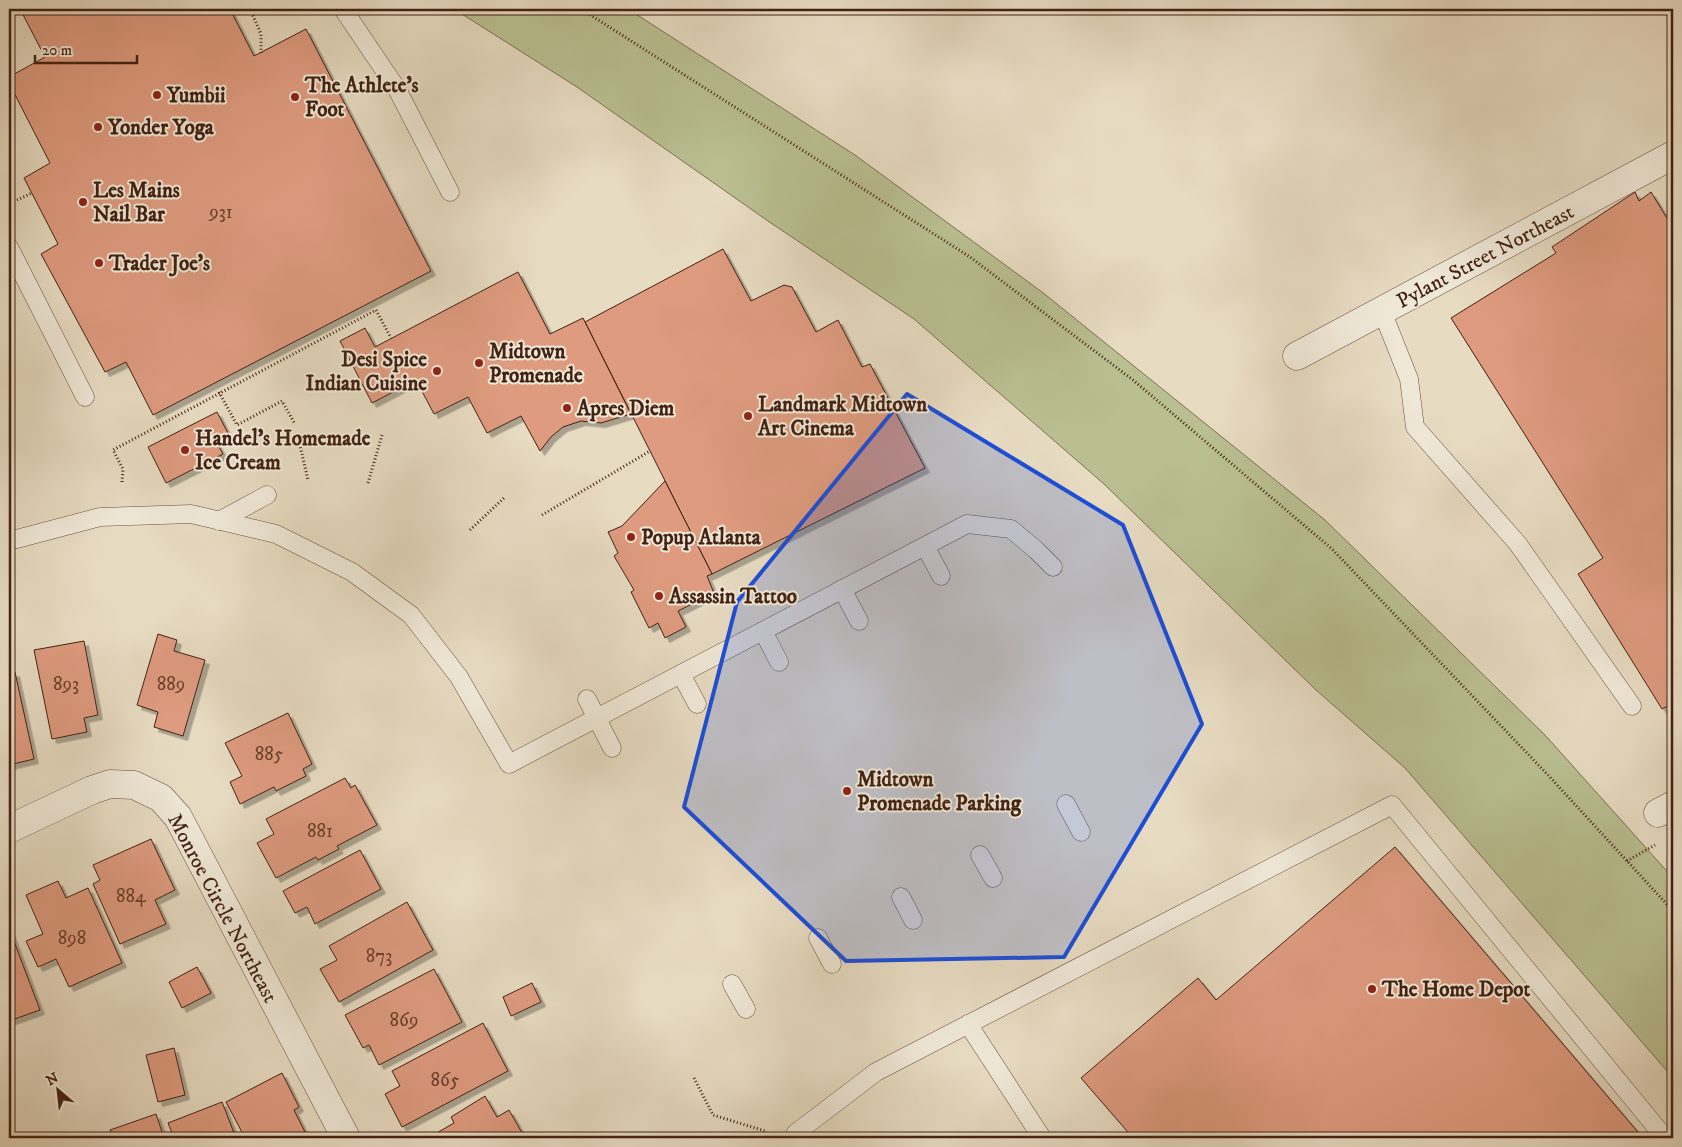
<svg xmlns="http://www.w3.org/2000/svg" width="1682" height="1147" viewBox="0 0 1682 1147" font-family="'IM FELL DW Pica',serif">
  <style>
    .green { fill: #b9bf91; stroke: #7e7052 }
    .building { fill: #de9b7f; stroke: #432213; filter: url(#shadow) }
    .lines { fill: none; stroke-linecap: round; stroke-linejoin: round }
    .lane-casing { stroke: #6c503f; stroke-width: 19 }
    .street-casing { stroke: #6c503f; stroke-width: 29 }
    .path { stroke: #432213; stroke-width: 3; stroke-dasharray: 1 2.5; stroke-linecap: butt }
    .lane { stroke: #efe8d7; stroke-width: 18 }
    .street { stroke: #efe8d7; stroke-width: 28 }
    .marked { fill: #1d4ed8; fill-opacity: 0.2; stroke: #1d4ed8; stroke-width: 4; stroke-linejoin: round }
    .poi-dot { fill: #8f2418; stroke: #efe8d7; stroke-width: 2 }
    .labels { text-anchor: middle; stroke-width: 4; stroke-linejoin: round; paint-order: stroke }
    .number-label { font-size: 19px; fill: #6a402e }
    .poi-label { font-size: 21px; font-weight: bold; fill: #432213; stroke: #efe8d7; text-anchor: start }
    .street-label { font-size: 21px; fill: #432213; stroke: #efe8d7 }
  </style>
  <defs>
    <filter id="shadow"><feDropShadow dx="4.5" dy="4.5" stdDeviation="0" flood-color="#0004"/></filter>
  </defs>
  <rect width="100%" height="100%" fill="#e7dbc2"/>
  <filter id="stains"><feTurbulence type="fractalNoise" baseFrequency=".004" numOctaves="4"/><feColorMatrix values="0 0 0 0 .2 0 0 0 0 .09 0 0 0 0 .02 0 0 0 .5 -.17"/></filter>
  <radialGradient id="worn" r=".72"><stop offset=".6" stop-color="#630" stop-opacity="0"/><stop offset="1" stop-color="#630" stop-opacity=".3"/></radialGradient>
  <path class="green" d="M 454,9 L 628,9 L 855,155 L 1042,292 L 1325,520 L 1545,735 L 1673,878 L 1673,1078 L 1405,768 L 1316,690 L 1104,484 L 914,319 L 768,221 L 577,87 Z"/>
  <g class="building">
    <path d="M 20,9 L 230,9 L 254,56 L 306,29 L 431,271 L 153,415 L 126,362 L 105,372 L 41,254 L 58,244 L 24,178 L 50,163 L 9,83 L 9,77 L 45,57 Z"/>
    <path d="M 1635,192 L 1639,201 L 1651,192 L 1673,228 L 1673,703 L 1662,709 L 1578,574 L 1603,558 L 1451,318 L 1556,253 L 1552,247 Z"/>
    <path d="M 723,249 L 751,301 L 784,285 L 792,287 L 816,332 L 838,320 L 862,367 L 870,364 L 925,468 L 712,574 L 585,322 Z"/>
    <path d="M 518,272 L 550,334 L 583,318 L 631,414 L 601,423 L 581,421 L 563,427 L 551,437 L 540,451 L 521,416 L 487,433 L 468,397 L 434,414 L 416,380 L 372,403 L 340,341 L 365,328 L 375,347 Z"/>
    <path d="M 217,412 L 229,435 L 216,442 L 223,454 L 166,483 L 148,447 Z"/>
    <path d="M 665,481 L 712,574 L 707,576 L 714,593 L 678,611 L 686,627 L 665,638 L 658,623 L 649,628 L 631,592 L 634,590 L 614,556 L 618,553 L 608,532 L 622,526 Z"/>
    <path d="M 158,634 L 177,640 L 174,651 L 205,660 L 183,736 L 154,727 L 158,712 L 137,705 Z"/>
    <path d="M 84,641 L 98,715 L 84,718 L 87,732 L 52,739 L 34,650 Z"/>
    <path d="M 15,672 L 34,759 L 9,765 L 9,673 Z"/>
    <path d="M 288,713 L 312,764 L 303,769 L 306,776 L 276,791 L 274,787 L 240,804 L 230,782 L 242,776 L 225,743 Z"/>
    <path d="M 345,778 L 351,788 L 355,785 L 377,825 L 337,846 L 339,849 L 318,860 L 316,857 L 276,878 L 257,843 L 274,834 L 266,819 Z"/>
    <path d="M 151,839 L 175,890 L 155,900 L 166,924 L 120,944 L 93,884 L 100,880 L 93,865 Z"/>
    <path d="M 1395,847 L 1643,1138 L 1133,1138 L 1081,1078 L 1198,978 L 1216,1000 Z"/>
    <path d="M 360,850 L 381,889 L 315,924 L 307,907 L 295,913 L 283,891 Z"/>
    <path d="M 58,881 L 66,898 L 88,888 L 122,963 L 69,987 L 56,959 L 38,967 L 26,941 L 43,934 L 26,895 Z"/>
    <path d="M 407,902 L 433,950 L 339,1002 L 320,969 L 337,960 L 329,946 Z"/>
    <path d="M 9,928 L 40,1010 L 9,1021 Z"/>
    <path d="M 197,967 L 211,993 L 182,1008 L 169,982 Z"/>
    <path d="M 434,969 L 462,1022 L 379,1065 L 369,1045 L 363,1048 L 345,1015 Z"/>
    <path d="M 532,983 L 541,1002 L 511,1016 L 503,997 Z"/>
    <path d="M 483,1023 L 508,1071 L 402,1127 L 385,1094 L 400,1086 L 392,1071 Z"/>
    <path d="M 174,1048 L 185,1095 L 158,1102 L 146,1055 Z"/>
    <path d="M 282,1073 L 299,1107 L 294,1110 L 308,1138 L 245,1138 L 226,1102 Z"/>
    <path d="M 485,1096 L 497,1117 L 509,1110 L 525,1138 L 428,1138 L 454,1123 L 451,1117 Z"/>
    <path d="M 222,1102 L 236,1138 L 174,1138 L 168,1123 Z"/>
    <path d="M 156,1114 L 164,1138 L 112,1138 L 110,1130 Z"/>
  </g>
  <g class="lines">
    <g class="lane-casing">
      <g id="lane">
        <path d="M 343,9 L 397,89 L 450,192"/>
        <path d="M 9,247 L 85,397"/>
        <path d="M 1382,311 L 1409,379 L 1415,427 L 1518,544 L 1632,706"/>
        <path d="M 219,521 L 267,495"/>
        <path d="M 9,541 L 100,517 L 191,514 L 276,534 L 352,572 L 411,615 L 459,677 L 509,764 L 967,524 L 1011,529 L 1036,550 L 1053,567"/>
        <path d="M 925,546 L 941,576"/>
        <path d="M 842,589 L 859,621"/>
        <path d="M 763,631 L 779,662"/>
        <path d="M 681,674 L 697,704"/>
        <path d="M 587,699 L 612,748"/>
        <path d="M 1066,804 L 1081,832"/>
        <path d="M 980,855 L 993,878"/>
        <path d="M 901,897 L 913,920"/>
        <path d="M 818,938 L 832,964"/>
        <path d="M 732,984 L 746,1009"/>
        <path d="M 968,1024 L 1042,1138"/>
        <path d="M 798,1138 L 796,1133 L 876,1072 L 1392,805 L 1665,1138"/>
      </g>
    </g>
    <g class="street-casing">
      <g id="street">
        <path d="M 1297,356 L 1673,155"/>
        <path d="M 1658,813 L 1673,805"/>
        <path d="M 9,829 L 92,790 L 110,784 L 134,785 L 161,798 L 178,817 L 346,1138"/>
      </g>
    </g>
    <g class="path">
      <path d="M 250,9 L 261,34 L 261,53"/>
      <path d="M 581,9 L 970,257 L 1133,380 L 1332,549 L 1547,774 L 1673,911"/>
      <path d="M 17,200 L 32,193"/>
      <path d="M 219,392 L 237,425 L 282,401 L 295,424"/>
      <path d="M 298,437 L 308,480"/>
      <path d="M 122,482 L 123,469 L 113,450 L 376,310 L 391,338"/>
      <path d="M 368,483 L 382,435"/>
      <path d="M 542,515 L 650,451"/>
      <path d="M 470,530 L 505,497"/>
      <path d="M 1627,861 L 1655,845"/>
      <path d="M 694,1078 L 713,1115 L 765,1131"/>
    </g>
    <use href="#lane" class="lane"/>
    <use href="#street" class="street"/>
  </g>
  <path class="marked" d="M 907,394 L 1123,525 L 1202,724 L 1064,957 L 846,961 L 684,807 L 737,602 Z"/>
  <g class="poi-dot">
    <circle cx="157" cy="95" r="5"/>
    <circle cx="295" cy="97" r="5"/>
    <circle cx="98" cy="127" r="5"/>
    <circle cx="83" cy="202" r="5"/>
    <circle cx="99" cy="263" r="5"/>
    <circle cx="479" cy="363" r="5"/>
    <circle cx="437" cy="371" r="5"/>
    <circle cx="567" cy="408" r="5"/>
    <circle cx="748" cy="416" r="5"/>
    <circle cx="185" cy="450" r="5"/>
    <circle cx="631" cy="537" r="5"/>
    <circle cx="659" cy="596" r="5"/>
    <circle cx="847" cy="791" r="5"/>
    <circle cx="1372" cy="989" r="5"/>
  </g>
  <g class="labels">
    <g class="number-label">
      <text x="221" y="218">931</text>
      <text x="66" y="690">893</text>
      <text x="171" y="690">889</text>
      <text x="269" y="760">885</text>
      <text x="320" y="837">881</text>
      <text x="131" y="902">884</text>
      <text x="72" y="944">898</text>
      <text x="379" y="962">873</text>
      <text x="404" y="1026">869</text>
      <text x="445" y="1086">865</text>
    </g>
    <g class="poi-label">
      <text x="305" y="92">The Athlete's<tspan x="305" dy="24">Foot</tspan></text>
      <text x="167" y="102">Yumbii</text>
      <text x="108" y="134">Yonder Yoga</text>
      <text x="93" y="197">Les Mains<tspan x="93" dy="24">Nail Bar</tspan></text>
      <text x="109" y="270">Trader Joe's</text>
      <text x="489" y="358">Midtown<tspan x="489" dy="24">Promenade</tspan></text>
      <text x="427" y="366" text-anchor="end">Desi Spice<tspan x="427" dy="24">Indian Cuisine</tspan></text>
      <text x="758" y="411">Landmark Midtown<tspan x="758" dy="24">Art Cinema</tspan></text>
      <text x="577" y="415">Apres Diem</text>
      <text x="195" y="445">Handel's Homemade<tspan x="195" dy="24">Ice Cream</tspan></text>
      <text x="641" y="544">Popup Atlanta</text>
      <text x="669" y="603">Assassin Tattoo</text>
      <text x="857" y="786">Midtown<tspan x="857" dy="24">Promenade Parking</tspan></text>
      <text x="1382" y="996">The Home Depot</text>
    </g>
    <g class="street-label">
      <text transform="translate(1485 256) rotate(-28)" y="7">Pylant Street Northeast</text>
      <text transform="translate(223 908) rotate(62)" y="7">Monroe Circle Northeast</text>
    </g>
  </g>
  <rect width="1682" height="1147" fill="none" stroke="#e7dbc2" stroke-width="30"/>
  <rect x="10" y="10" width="1662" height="1127" fill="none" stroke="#432213" stroke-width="2.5"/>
  <rect x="15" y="15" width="1652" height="1117" fill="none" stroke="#432213"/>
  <g transform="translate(58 1090) rotate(332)" stroke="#efe8d7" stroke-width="4" paint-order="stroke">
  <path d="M0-4L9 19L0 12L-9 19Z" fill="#432213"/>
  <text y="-8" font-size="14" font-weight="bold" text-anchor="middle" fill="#432213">N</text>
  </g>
  <path d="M35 55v8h102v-8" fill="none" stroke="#432213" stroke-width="2.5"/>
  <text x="42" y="55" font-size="15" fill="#432213" stroke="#efe8d7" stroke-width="4" paint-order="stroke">20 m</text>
  <rect width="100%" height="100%" filter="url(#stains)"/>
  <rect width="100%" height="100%" fill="url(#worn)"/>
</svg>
